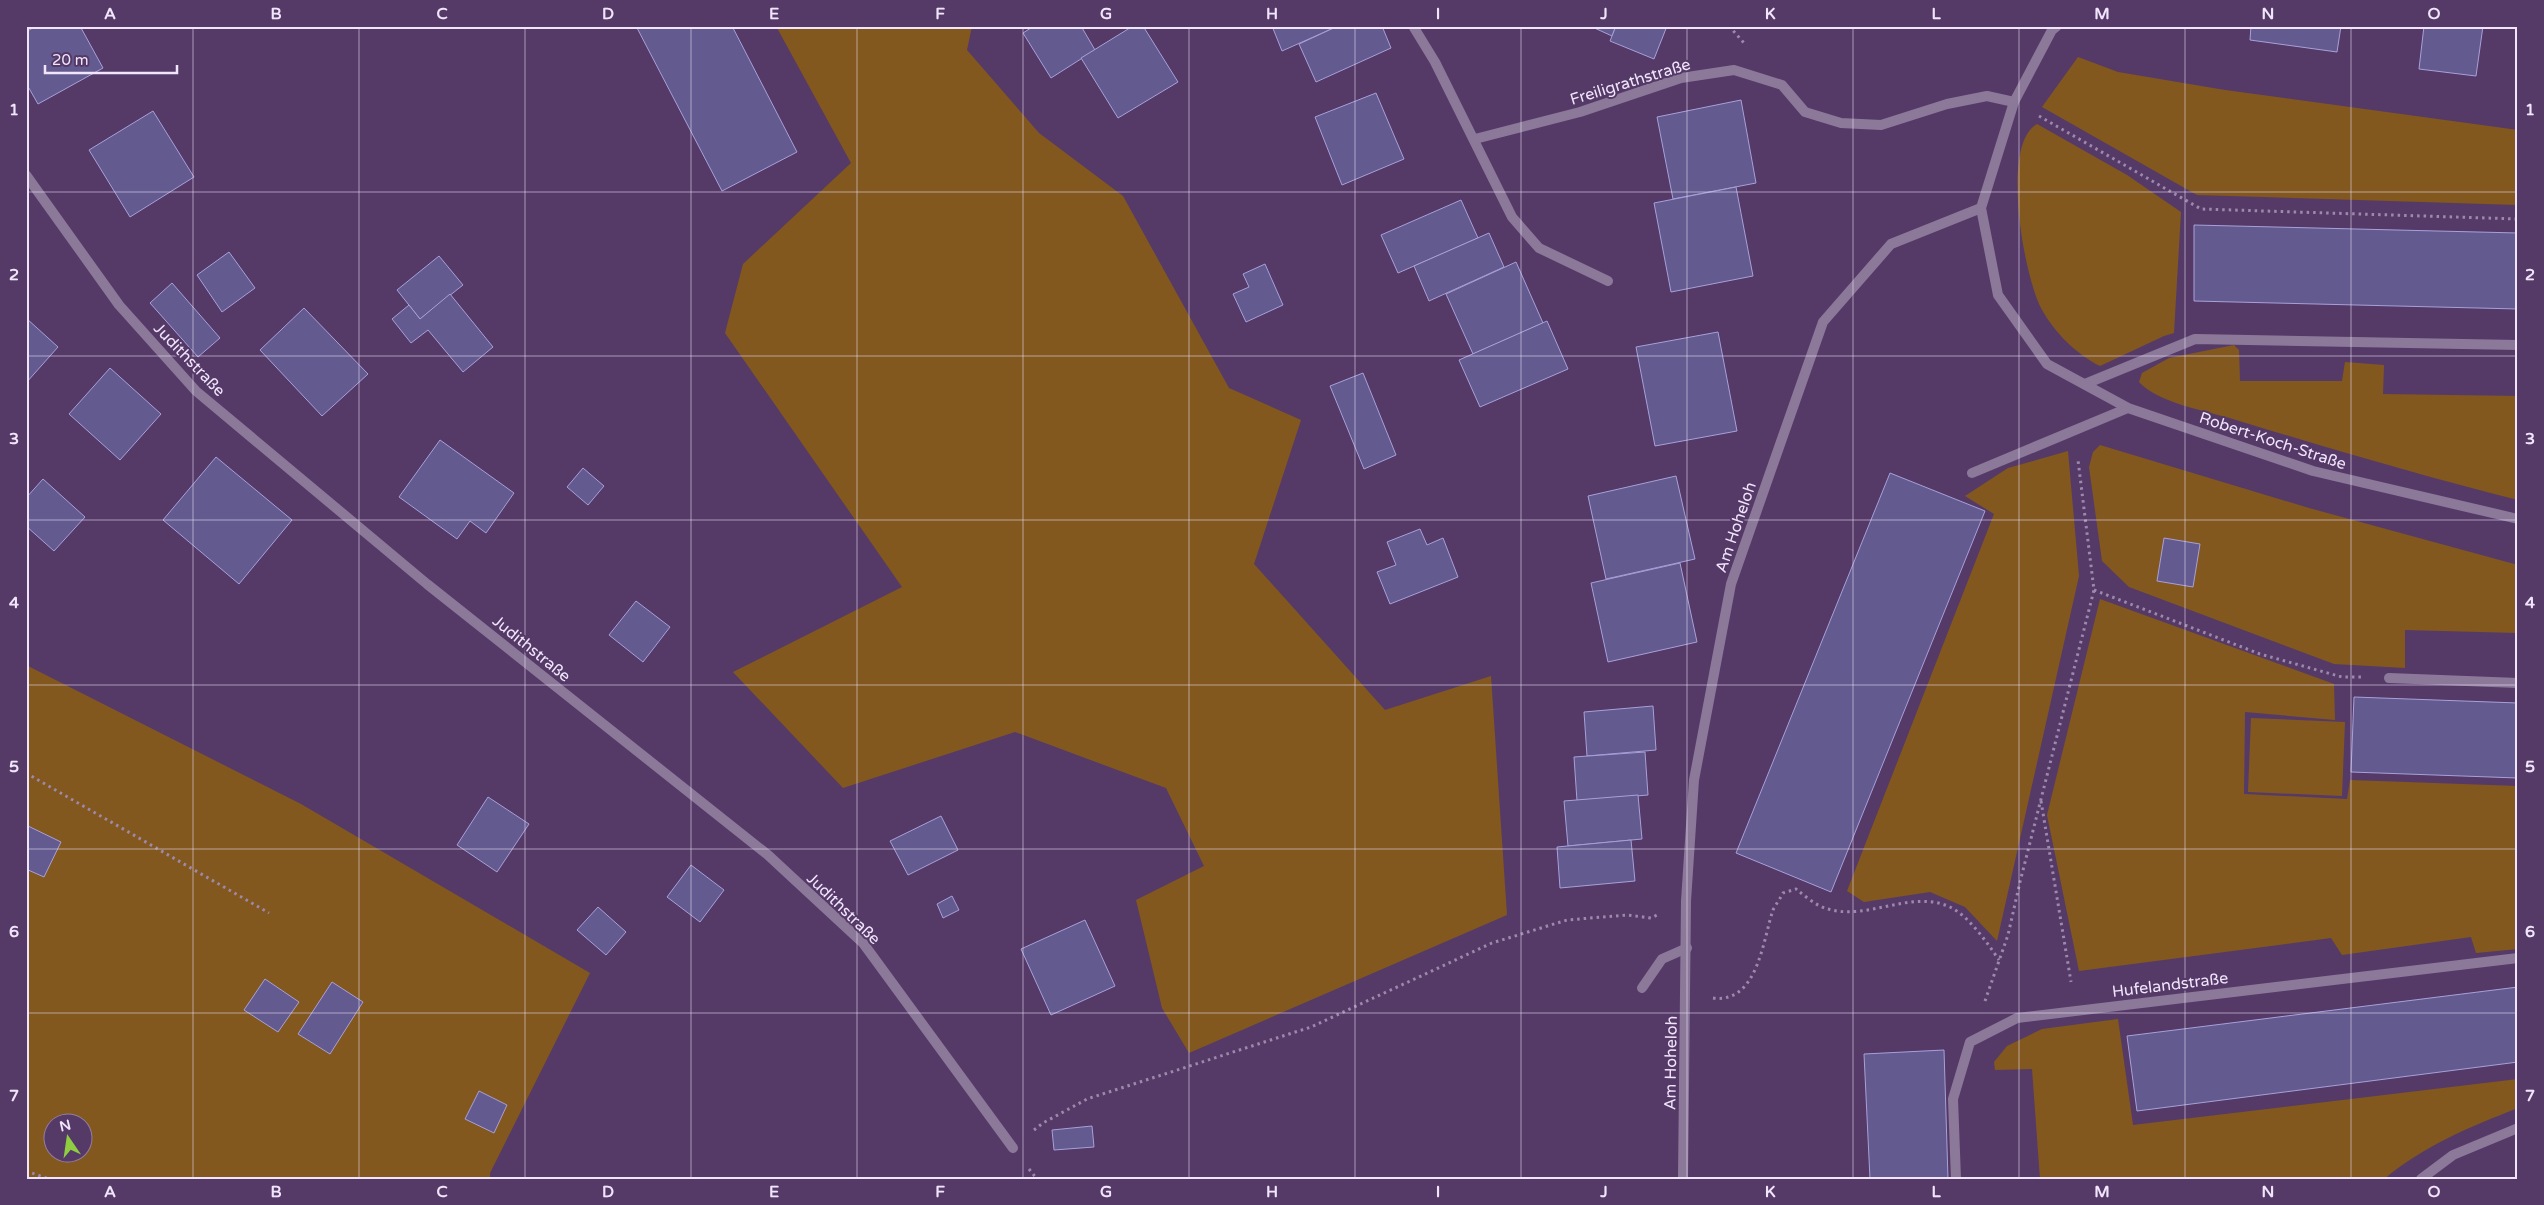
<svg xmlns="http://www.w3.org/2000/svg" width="2544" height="1205" viewBox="0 0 2544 1205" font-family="'Varela Round',sans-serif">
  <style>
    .green { fill: #83581f; fill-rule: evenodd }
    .building { fill: #635b8f; stroke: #a8a0d9 }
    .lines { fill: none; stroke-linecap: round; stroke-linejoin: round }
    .path { stroke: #9d89ac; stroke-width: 3; stroke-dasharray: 2.5 4; stroke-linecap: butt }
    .lane { stroke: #8c799a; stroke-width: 10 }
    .street { stroke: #8c799a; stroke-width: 10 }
    .grid { fill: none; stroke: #f1e5fb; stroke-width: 1; stroke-opacity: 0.55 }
    .labels { text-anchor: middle; stroke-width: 4; stroke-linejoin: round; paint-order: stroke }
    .street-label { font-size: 16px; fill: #f1e5fb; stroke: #553a68 }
    .neatline { fill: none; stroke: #f1e5fb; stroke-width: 2 }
    .grid-label { font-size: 16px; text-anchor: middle; font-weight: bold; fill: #f1e5fb }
  </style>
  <rect width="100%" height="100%" fill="#553a68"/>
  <g class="green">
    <path d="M 776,26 L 972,26 L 967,50 L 1039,133 L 1123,196 L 1229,388 L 1301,420 L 1254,564 L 1385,710 L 1491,676 L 1507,915 L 1189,1053 L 1162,1008 L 1136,900 L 1204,866 L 1166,788 L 1015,732 L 843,788 L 733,672 L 902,587 L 725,333 L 743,264 L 851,163 Z"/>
    <path d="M 2078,57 L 2118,72 L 2225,90 L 2518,130 L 2518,205 L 2197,195 L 2042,107 Z"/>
    <path d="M 2037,124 L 2127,175 L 2181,212 L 2174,333 L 2164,336 L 2100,366 C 2076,354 2054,332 2041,308 C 2024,276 2000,144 2037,124 Z"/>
    <path d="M 2234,345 L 2239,350 L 2240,381 L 2342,381 L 2345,362 L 2384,365 L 2383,394 L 2518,396 L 2518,500 C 2422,476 2328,448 2233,419 C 2207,411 2158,403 2139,382 L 2142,373 L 2169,358 Z"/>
    <path d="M 2100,445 L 2309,508 L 2518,565 L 2518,633 L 2405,630 L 2405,668 L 2334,664 L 2129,587 L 2102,561 L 2089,467 L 2093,452 Z"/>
    <path d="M 2068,451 L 2079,576 L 1997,941 L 1965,907 L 1930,892 L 1864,902 L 1847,891 L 1994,514 L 1965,496 L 2008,468 Z"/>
    <path d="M 2100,599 L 2334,684 L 2335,720 L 2245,712 L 2244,794 L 2347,799 L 2350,780 L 2518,786 L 2518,949 L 2476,953 L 2471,937 L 2342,955 L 2331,938 L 2079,971 L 2047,815 Z"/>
    <path d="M 26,665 L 301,804 L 590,973 L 490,1173 L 490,1179 L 26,1179 ZM 52,1122 L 82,1122 L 82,1152 L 52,1152 Z"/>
    <path d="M 2251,718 L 2345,722 L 2342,796 L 2248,792 Z"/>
    <path d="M 2118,1019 L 2133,1125 L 2518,1079 L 2518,1108 C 2469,1127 2424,1146 2384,1179 L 2040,1179 L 2032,1069 L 1995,1070 L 1994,1062 L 2007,1046 L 2042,1029 Z"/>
  </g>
  <g class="building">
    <path d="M 36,26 L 80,26 L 103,68 L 38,104 L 26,83 L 26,32 Z"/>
    <path d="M 636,26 L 732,26 L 797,152 L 722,191 Z"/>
    <path d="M 1034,26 L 1081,26 L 1095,50 L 1051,78 L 1023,33 Z"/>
    <path d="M 1133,26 L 1143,26 L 1178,82 L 1118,118 L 1081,58 Z"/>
    <path d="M 1272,26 L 1338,26 L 1282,51 Z"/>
    <path d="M 1338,26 L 1382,26 L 1391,48 L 1316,82 L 1299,44 Z"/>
    <path d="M 1590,26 L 1616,26 L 1612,36 Z"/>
    <path d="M 1616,26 L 1667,26 L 1654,59 L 1610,41 Z"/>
    <path d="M 2251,26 L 2341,26 L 2337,52 L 2250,40 Z"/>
    <path d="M 2424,26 L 2483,26 L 2476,76 L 2419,69 Z"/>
    <path d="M 1376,93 L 1404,159 L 1342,185 L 1315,117 Z"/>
    <path d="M 1741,100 L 1756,183 L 1673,199 L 1657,117 Z"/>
    <path d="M 153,111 L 194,177 L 130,217 L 89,150 Z"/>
    <path d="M 1736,187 L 1753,276 L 1671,292 L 1654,203 Z"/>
    <path d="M 1461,200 L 1478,238 L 1398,273 L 1381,235 Z"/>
    <path d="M 2194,225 L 2518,233 L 2518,309 L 2194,301 Z"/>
    <path d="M 1489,233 L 1504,267 L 1429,301 L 1414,266 Z"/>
    <path d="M 229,252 L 255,288 L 222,312 L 197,275 Z"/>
    <path d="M 439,256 L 463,285 L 420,319 L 397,290 Z"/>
    <path d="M 1516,262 L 1543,323 L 1473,354 L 1446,294 Z"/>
    <path d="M 1265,264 L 1283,305 L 1246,322 L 1233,294 L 1249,287 L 1243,274 Z"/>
    <path d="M 172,283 L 220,338 L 198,357 L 150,303 Z"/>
    <path d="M 450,294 L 493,347 L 463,372 L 428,330 L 411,343 L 392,319 L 409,305 L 420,319 Z"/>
    <path d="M 304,308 L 368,374 L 322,416 L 260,350 Z"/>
    <path d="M 26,318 L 58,347 L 26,383 Z"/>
    <path d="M 1547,321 L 1568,369 L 1480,407 L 1459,360 Z"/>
    <path d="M 1718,332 L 1737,431 L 1655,446 L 1636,347 Z"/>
    <path d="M 110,368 L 161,414 L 120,460 L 69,414 Z"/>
    <path d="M 1363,373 L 1396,455 L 1364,469 L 1330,386 Z"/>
    <path d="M 440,440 L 514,493 L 486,533 L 470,521 L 457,539 L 399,497 Z"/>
    <path d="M 216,457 L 292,520 L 239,584 L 163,520 Z"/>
    <path d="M 583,468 L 604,486 L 588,505 L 567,487 Z"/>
    <path d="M 1890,473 L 1985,511 L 1831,892 L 1736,853 Z"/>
    <path d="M 1676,476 L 1695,559 L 1606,579 L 1588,496 Z"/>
    <path d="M 43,479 L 85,517 L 54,551 L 26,526 L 26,498 Z"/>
    <path d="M 1420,529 L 1427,545 L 1443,538 L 1458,577 L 1390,604 L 1377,572 L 1396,565 L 1387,542 Z"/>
    <path d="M 2164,538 L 2200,544 L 2193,587 L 2157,581 Z"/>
    <path d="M 1680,563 L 1697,642 L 1608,662 L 1591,583 Z"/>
    <path d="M 636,601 L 670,627 L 643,662 L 609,635 Z"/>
    <path d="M 2354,697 L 2518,703 L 2518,778 L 2351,772 Z"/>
    <path d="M 1653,706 L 1656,750 L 1587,756 L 1584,712 Z"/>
    <path d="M 1645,752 L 1648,795 L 1577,801 L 1574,757 Z"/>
    <path d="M 1638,795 L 1642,839 L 1568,846 L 1564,801 Z"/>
    <path d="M 488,797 L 529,824 L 497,872 L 457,845 Z"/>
    <path d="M 941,816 L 958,850 L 908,875 L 890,841 Z"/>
    <path d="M 26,825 L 61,842 L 44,877 L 26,869 Z"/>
    <path d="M 1631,840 L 1635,881 L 1560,888 L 1557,847 Z"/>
    <path d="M 691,865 L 724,890 L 700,922 L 667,897 Z"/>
    <path d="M 952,896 L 959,910 L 943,918 L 937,904 Z"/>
    <path d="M 598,907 L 626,932 L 606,955 L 577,930 Z"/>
    <path d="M 1085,920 L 1115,986 L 1051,1015 L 1021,949 Z"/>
    <path d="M 265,979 L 299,1002 L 278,1032 L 244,1010 Z"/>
    <path d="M 332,982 L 363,1002 L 330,1054 L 298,1034 Z"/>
    <path d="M 2518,987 L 2518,1062 L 2137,1111 L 2127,1036 Z"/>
    <path d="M 1944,1050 L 1948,1179 L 1870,1179 L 1864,1054 Z"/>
    <path d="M 479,1091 L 507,1105 L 494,1133 L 465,1119 Z"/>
    <path d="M 1092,1126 L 1094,1147 L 1054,1150 L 1052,1130 Z"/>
  </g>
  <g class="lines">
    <g class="path">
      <path d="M 1729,26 L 1744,43"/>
      <path d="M 2039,116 L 2201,209 L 2518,219"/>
      <path d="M 2094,590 L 2260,654 L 2342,677 L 2361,677"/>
      <path d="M 26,773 L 269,913"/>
      <path d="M 2041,801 L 2071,982"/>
      <path d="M 1713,998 C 1758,1004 1763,939 1773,910 C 1776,904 1780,899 1783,893 L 1796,889 C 1805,896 1816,906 1828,909 C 1868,921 1911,889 1950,907 C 1969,916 1988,944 1999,960"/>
      <path d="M 1985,1001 L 2008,935 L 2020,882 L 2094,590 L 2078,460"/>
      <path d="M 1034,1130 L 1043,1123 L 1087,1099 L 1311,1027 L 1492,943 L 1567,920 L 1627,915 L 1651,918 L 1657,915"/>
      <path d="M 1029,1169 L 1037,1179"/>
      <path d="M 26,1171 L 49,1179"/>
    </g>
    <g class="lane">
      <path d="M 2085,384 L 2195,339 L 2518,345"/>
      <path d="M 1972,473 L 2128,408"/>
      <path d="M 2389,678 L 2518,683"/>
      <path d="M 1642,988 L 1662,959 L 1687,948"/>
      <path d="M 1956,1179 L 1953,1099 L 1970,1042 L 2017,1018 L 2518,958"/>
    </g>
    <g class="street">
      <path d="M 1413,26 L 1435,62 L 1512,217 L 1539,248 L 1608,281"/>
      <path d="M 2057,26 L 2052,30 L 2014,102 L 1981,208 L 1998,295 L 2047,364 L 2128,408 L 2313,471 L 2518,519"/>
      <path d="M 1475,139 L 1580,112 L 1681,78 L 1734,70 L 1782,85 L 1805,112 L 1841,123 L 1881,125 L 1947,104 L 1987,96 L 2014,102"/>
      <path d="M 26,175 L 119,305 L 196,391 L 427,584 L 768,855 L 863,943 L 1013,1148"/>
      <path d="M 1683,1179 L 1686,901 L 1694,780 L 1731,584 L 1823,322 L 1891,244 L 1981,208"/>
      <path d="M 2421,1179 L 2453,1155 L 2518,1128"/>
    </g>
  </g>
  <path class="grid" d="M 193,26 L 193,1179M 359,26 L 359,1179M 525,26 L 525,1179M 691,26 L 691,1179M 857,26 L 857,1179M 1023,26 L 1023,1179M 1189,26 L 1189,1179M 1355,26 L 1355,1179M 1521,26 L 1521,1179M 1687,26 L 1687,1179M 1853,26 L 1853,1179M 2019,26 L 2019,1179M 2185,26 L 2185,1179M 2351,26 L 2351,1179M 26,192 L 2518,192M 26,356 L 2518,356M 26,520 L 2518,520M 26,685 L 2518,685M 26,849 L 2518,849M 26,1013 L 2518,1013"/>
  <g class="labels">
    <g class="street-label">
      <text transform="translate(1630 81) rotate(-17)" y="6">Freiligrathstraße</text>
      <text transform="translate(190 359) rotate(46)" y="6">Judithstraße</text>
      <text transform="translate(2273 440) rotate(18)" y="6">Robert-Koch-Straße</text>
      <text transform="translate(1735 527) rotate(-71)" y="6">Am Hoheloh</text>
      <text transform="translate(532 648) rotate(39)" y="6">Judithstraße</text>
      <text transform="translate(844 908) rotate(44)" y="6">Judithstraße</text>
      <text transform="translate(2170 984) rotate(-7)" y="6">Hufelandstraße</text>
      <text transform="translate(1670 1063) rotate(-89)" y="6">Am Hoheloh</text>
    </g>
  </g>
  <rect width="2544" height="1205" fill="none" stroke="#553a68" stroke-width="55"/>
  <g transform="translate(68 1138) rotate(347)"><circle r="24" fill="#553a68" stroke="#937ea3"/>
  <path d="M0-4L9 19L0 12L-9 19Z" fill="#8fcd41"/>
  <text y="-8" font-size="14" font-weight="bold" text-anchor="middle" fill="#f1e5fb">N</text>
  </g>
  <path d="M45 65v8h132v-8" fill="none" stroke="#f1e5fb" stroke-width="2.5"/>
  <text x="52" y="65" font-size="15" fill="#f1e5fb" stroke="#553a68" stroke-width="4" paint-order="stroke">20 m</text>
  <rect x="28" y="28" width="2488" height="1150" class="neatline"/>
  <g class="grid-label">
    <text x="110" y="19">A</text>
    <text x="276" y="19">B</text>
    <text x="442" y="19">C</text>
    <text x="608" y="19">D</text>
    <text x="774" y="19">E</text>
    <text x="940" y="19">F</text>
    <text x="1106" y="19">G</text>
    <text x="1272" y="19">H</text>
    <text x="1438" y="19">I</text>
    <text x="1604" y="19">J</text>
    <text x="1770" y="19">K</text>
    <text x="1936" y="19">L</text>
    <text x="2102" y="19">M</text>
    <text x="2268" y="19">N</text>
    <text x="2434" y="19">O</text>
    <text x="14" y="115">1</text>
    <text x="2530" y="115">1</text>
    <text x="14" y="280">2</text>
    <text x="2530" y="280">2</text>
    <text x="14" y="444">3</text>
    <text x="2530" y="444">3</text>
    <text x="14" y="608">4</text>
    <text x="2530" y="608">4</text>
    <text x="14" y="772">5</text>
    <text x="2530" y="772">5</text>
    <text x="14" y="937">6</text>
    <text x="2530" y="937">6</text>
    <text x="14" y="1101">7</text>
    <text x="2530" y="1101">7</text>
    <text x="110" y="1197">A</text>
    <text x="276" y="1197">B</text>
    <text x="442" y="1197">C</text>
    <text x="608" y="1197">D</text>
    <text x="774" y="1197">E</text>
    <text x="940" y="1197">F</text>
    <text x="1106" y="1197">G</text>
    <text x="1272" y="1197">H</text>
    <text x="1438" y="1197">I</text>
    <text x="1604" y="1197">J</text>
    <text x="1770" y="1197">K</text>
    <text x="1936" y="1197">L</text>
    <text x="2102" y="1197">M</text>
    <text x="2268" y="1197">N</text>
    <text x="2434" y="1197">O</text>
  </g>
</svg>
